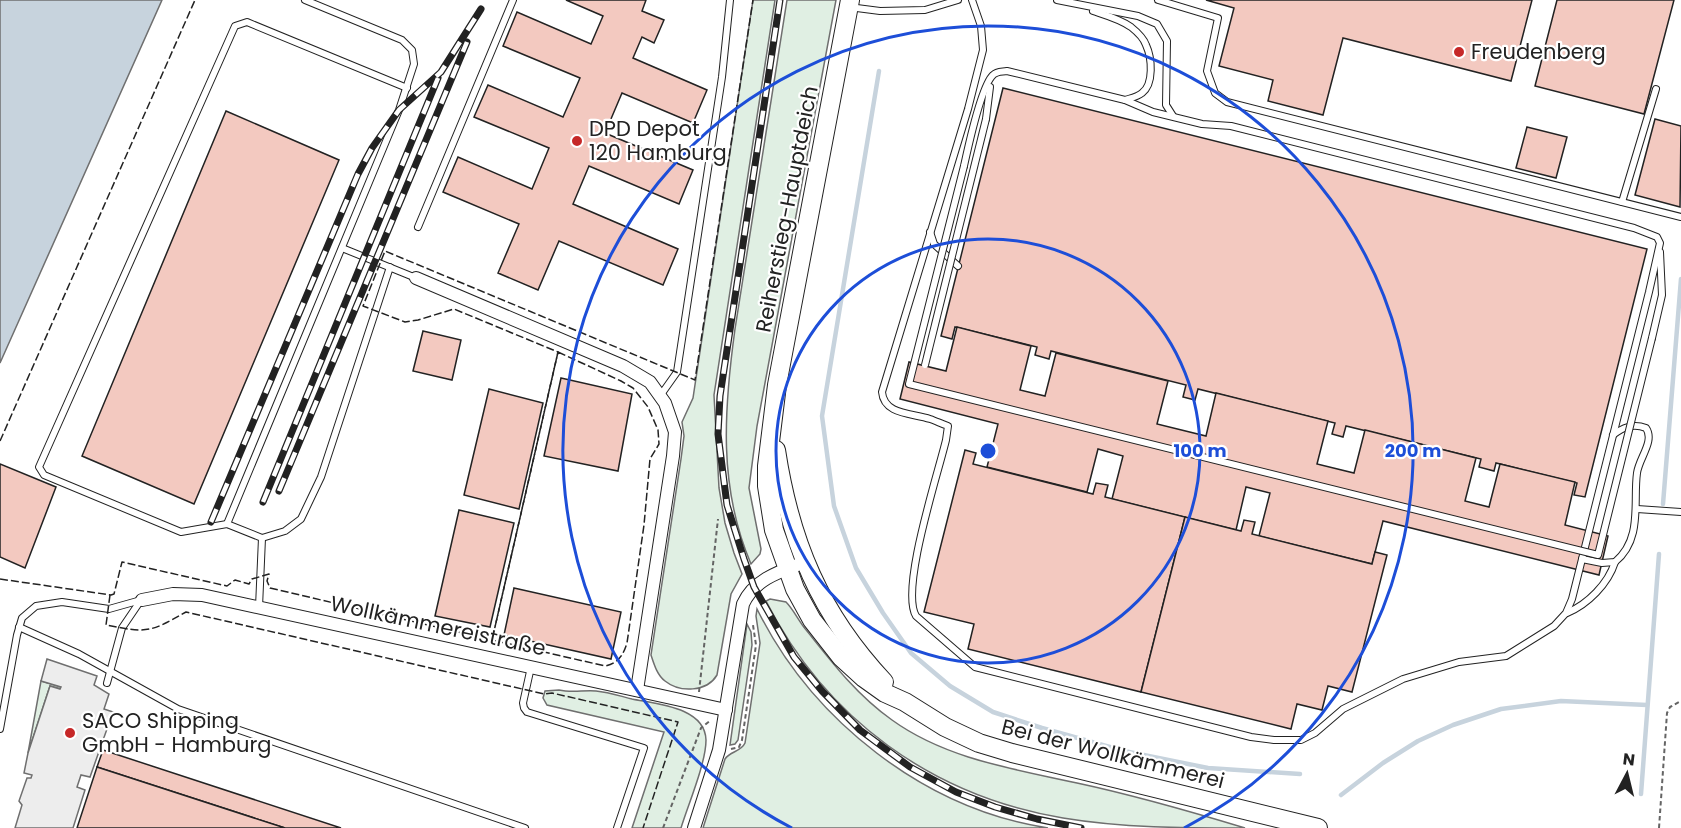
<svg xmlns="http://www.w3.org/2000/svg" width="1681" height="828" viewBox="0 0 1681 828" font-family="Poppins,sans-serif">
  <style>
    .green { fill: #e0efe3; stroke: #6f6f6f; stroke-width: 1.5 }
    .parking { fill: #ededed; stroke: #6f6f6f; stroke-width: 1.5 }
    .water { fill: #c7d3dd; stroke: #6f6f6f; stroke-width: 1.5 }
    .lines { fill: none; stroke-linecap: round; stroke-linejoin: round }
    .stream { stroke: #c7d3dd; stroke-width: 4.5 }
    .building { fill: #f3c9c0; stroke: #222; stroke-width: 1.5 }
    .service-casing { stroke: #222; stroke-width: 8 }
    .minor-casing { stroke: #222; stroke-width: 14 }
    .secondary-casing { stroke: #222; stroke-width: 20 }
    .path { stroke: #646464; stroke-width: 2; stroke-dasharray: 4.5 3; stroke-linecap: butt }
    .service { stroke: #fff; stroke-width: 6 }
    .minor { stroke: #fff; stroke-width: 12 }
    .secondary { stroke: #fff; stroke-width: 18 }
    .rail-casing { stroke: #222; stroke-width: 7 }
    .rail { stroke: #fff; stroke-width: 4.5; stroke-dasharray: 14; stroke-linecap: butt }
    .service-bridge-casing { stroke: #222; stroke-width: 8; stroke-linecap: butt }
    .service-bridge { stroke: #fff; stroke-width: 6 }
    .fence { stroke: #222; stroke-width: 1.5; stroke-dasharray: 8 3; stroke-linecap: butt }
    .ring { fill: none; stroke: #1d4ed8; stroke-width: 3 }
    .poi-dot { fill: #c62828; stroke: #fff; stroke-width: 2 }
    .labels { text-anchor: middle; stroke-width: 4.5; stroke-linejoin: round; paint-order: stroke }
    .poi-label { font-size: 21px; fill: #222; stroke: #fff; text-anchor: start }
    .street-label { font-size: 21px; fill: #222; stroke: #fff }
    .centre { fill: #1d4ed8; stroke: #fff; stroke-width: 3 }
    .ring-label { font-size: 18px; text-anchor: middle; font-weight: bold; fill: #1d4ed8; stroke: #fff; stroke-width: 4.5; stroke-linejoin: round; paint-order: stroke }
  </style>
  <rect width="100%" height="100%" fill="#fff"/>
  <g class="green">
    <path d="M 753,0 L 775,0 L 714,395 L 719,488 L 725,523 L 734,553 L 742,574 L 731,594 L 717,675 C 707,692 680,693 665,681 C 657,675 654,664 651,655 L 681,459 L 684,436 L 682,422 L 693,398 Z"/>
    <path d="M 787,0 L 836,0 L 757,426 L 749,488 L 761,549 L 760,554 L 751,564 C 718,487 724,409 735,329 Z"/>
    <path d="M 770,599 L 786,602 C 794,610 799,622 807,631 C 833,664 858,696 892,720 C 946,759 1014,769 1077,783 C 1133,795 1189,811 1245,828 C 1184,828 1123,828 1063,818 C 932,796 826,719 766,601 Z"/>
    <path d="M 757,609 C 812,720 924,809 1048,828 L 703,828 L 725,759 C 730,751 741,752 745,743 L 760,643 L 756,616 Z"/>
    <path d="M 747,624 L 751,632 L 752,645 L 738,740 L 735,744 L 730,745 Z"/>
    <path d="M 41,681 L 61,687 L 61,689 L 50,686 L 28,753 Z"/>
    <path d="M 559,690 C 572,693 583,690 596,691 C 608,692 620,696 632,699 C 656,704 705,707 706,740 C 706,763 688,805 681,828 L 632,828 L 664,732 L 547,705 L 543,698 L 545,691 Z"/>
  </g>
  <path class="parking" d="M 47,659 L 97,676 L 94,685 L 109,694 L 104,709 L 113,712 L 90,777 L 81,775 L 77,787 L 85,790 L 73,828 L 15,828 L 22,805 L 19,801 L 27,778 L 31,778 L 32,775 L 24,773 L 28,753 L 50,686 L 60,689 L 61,687 L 41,681 Z"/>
  <path class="water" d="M 0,0 L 162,0 L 0,363 Z"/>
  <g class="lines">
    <g class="stream">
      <path d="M 879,71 L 822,416 L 834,506 L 856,568 L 883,613 L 911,653 L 950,686 L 993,712 L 1042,728 L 1124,751 L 1208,768 L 1300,774"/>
      <path d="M 1663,504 L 1681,279"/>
      <path d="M 1641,794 L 1659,554"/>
      <path d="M 1341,795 L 1383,763 L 1418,741 L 1453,725 L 1501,709 L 1561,701 L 1647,705"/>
    </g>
  </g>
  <g class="building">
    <path d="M 566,0 L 646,0 L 642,11 L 664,20 L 654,43 L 642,37 L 633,58 L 707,90 L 693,123 L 622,93 L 605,133 L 693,170 L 679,204 L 589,166 L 573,204 L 678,249 L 663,285 L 559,241 L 538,290 L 498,273 L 519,224 L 443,192 L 458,157 L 532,189 L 549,148 L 474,117 L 488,85 L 563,117 L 580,78 L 503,46 L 517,12 L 591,44 L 603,16 Z"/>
    <path d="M 1206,0 L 1532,0 L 1511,81 L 1343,38 L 1323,115 L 1268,101 L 1273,80 L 1219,66 L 1234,8 Z"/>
    <path d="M 1557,0 L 1674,0 L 1644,114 L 1535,86 Z"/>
    <path d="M 1003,88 L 1647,249 L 1585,497 L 1574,495 L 1577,483 L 1496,463 L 1494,471 L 1479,467 L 1481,459 L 1346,426 L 1343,437 L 1332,434 L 1335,423 L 1198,389 L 1195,400 L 1183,397 L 1186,385 L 1051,351 L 1049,359 L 1035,355 L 1037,347 L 955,327 L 952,339 L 941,336 Z"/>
    <path d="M 226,111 L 339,160 L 194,504 L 82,456 Z"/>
    <path d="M 1655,119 L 1681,126 L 1680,207 L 1635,195 Z"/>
    <path d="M 1527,127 L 1567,137 L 1556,178 L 1516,168 Z"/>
    <path d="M 957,327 L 1031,346 L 1020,390 L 1045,396 L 1056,353 L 1168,381 L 1157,424 L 1206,436 L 1216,393 L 1328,421 L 1317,464 L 1354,473 L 1365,430 L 1476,458 L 1465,501 L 1489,507 L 1500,464 L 1575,482 L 1565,525 L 1608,536 L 1599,575 L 1383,521 L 1372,564 L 1259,536 L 1270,493 L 1246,487 L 1236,530 L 1112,499 L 1123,456 L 1098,449 L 1087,492 L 987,467 L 998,424 L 900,399 L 909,362 L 946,371 Z"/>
    <path d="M 423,331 L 461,340 L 452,380 L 413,371 Z"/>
    <path d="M 561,378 L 632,394 L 618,471 L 544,456 Z"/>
    <path d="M 489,389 L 543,403 L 519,509 L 464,495 Z"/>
    <path d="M 965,450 L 976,453 L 973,464 L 1093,494 L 1096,483 L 1108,485 L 1105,497 L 1185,517 L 1141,692 L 968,649 L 974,624 L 924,612 Z"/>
    <path d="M 0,464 L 56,487 L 25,568 L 0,557 Z"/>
    <path d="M 459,510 L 514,523 L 490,627 L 435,616 Z"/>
    <path d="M 1185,517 L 1241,531 L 1244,520 L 1255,522 L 1252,534 L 1372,564 L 1375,552 L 1387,555 L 1352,692 L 1328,686 L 1322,710 L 1297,704 L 1291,729 L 1141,692 Z"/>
    <path d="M 514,588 L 621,612 L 611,659 L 504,635 Z"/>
    <path d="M 103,750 L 341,828 L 285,828 L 97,767 Z"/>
    <path d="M 97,767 L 285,828 L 77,828 Z"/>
  </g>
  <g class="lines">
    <g class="service-casing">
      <g id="service">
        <path d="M 1057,0 L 1138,16 L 1157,24 L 1167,41 L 1166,105 L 1173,116"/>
        <path d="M 1158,0 L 1218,18 L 1207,71 L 1215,93 L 1227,102 L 1681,217"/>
        <path d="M 849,7 L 880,11 L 925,10 L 958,0"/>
        <path d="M 1093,11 C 1105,15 1120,19 1131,27 C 1136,31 1144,39 1146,45 C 1152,58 1154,84 1142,93 C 1137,97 1131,98 1125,100"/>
        <path d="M 986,119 L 990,87"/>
        <path d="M 964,166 C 968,148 981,86 993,75 C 997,71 1002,72 1007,71 L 1125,100 L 1153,112 L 1202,124 L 1231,126 L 1634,228 L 1657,237 L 1660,243 L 1649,292 L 1572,599 L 1566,613 L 1554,626 L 1506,656 L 1459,662 L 1403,679 L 1343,709 L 1315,733 L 1301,740 L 1274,740 L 1251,737 L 975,667 L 916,616 C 900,589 938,474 946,440 L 948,426 C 942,424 936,421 930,419 C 912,413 884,415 882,392 L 968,109 L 983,50 L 981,26 L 972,0"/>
        <path d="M 1622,202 L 1656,89"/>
        <path d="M 418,227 L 513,0"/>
        <path d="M 930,232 L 934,244 L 958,266"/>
        <path d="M 342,248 L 416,278"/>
        <path d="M 1652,338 L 1662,295 L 1660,252"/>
        <path d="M 660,396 L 677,372 L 722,77 L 730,0"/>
        <path d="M 1637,509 L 1681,512"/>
        <path d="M 227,524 L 399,110 L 414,64 L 412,50 L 402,40 L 305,0"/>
        <path d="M 262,538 L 285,531 L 301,519 L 321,477 L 390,267"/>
        <path d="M 1582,559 L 1602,563 L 1615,562 C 1643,539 1633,502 1637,473 C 1639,458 1655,441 1646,428 C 1633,423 1623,427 1613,435"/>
        <path d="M 259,607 L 262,538 L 227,524 L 181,532 L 44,475 L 39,467 L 235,26 L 247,22 L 407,88"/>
        <path d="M 1567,613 C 1588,604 1608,584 1615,562"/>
        <path d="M 19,627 L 79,654 L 178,709 L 525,828"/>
        <path d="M 531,667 L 523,703 L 524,708 L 527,712 L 644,748 L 617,828"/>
        <path d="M 107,683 L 122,628 L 141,600"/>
        <path d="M 0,729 L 17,635 L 22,618 L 36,606 L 62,602 L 109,609 L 141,600"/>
      </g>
    </g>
    <g class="minor-casing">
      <g id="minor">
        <path d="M 416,278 L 623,366 L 650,382 L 665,403 L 675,432 L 673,456 L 637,690"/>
        <path d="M 142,600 L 173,594 L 202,595 L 726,710"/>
        <path d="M 694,828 L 719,750 L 743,604 C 754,579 781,571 805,562"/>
      </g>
    </g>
    <g class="secondary-casing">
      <g id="secondary">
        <path d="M 850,0 L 777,385 L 767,466 L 767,486 L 774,530 L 795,589 L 812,620 L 841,657 L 864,678 L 885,693 L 905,702 L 945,727 L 979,743 L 1012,753 L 1318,828"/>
        <path d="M 776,450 C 790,542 820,614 884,682"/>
      </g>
    </g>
    <g class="path">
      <path d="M 699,692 L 718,519"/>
      <path d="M 731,749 L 739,747 L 742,740 L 756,645 L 753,625"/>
      <path d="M 663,828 L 701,728 L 711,720"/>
      <path d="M 1659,828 L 1667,713 L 1670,707 L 1681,701"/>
    </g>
    <use href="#service" class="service"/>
    <use href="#minor" class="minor"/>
    <use href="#secondary" class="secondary"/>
    <g class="rail-casing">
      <g id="rail">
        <path d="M 780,0 L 720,396 L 718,434 L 727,505 L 744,559 L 754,587 L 794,657 L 822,691 L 860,730 L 910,767 L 956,792 L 995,807 L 1037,819 L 1081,828"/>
        <path d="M 279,491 L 467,42"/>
        <path d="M 263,502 L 438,78"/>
        <path d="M 211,522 L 358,174 L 372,148 L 399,110 L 441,72 L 481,9"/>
      </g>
    </g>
    <use href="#rail" class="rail"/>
    <g class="service-bridge-casing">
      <g id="service-bridge">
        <path d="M 964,166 L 909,384 L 1598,555 L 1652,338"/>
        <path d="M 925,365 L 986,119"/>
      </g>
    </g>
    <use href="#service-bridge" class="service-bridge"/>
    <g class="fence">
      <path d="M 558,352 L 621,381 L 633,388 L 648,407 L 658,430 L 659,444 L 650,459 L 644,525 L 627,643 C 623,656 618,663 605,666 L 492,640 Z"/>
      <path d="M 0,441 L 195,0"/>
      <path d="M 0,579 L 111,595 L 114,594 L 122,562 L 227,586 L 235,580 L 249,584 L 252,579 L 269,574 L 267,581 L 270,588 L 492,640 L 558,352 L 454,309 L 418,320 L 405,322 L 363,306 L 385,251 L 695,380 L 753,0"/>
      <path d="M 110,595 L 106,625 C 147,633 149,633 186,612 L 544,694 L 552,693 L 678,722 L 643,828"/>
    </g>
  </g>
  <g class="ring">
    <circle cx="988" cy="451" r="212"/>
    <path d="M792 828A425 425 0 1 1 1184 828"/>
  </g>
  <g class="poi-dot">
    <circle cx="1459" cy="52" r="6"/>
    <circle cx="577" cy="141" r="6"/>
    <circle cx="70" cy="733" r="6"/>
  </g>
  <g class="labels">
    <g class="poi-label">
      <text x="1471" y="59">Freudenberg</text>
      <text x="589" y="136">DPD Depot<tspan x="589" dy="24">120 Hamburg</tspan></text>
      <text x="82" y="728">SACO Shipping<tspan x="82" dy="24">GmbH - Hamburg</tspan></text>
    </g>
    <g class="street-label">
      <text transform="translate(787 209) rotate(-79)" y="7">Reiherstieg-Hauptdeich</text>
      <text transform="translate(438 626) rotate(12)" y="7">Wollkämmereistraße</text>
      <text transform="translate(1113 754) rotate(14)" y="7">Bei der Wollkämmerei</text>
    </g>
  </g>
  <circle cx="988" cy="451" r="9" class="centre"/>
  <g class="ring-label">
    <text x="1200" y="457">100 m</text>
    <text x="1413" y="457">200 m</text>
  </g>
  <g transform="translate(1627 774) rotate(7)" stroke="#ffffff" stroke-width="4.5" paint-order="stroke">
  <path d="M0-4.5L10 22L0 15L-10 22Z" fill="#222222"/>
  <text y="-9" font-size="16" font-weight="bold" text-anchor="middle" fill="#222222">N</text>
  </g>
</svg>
